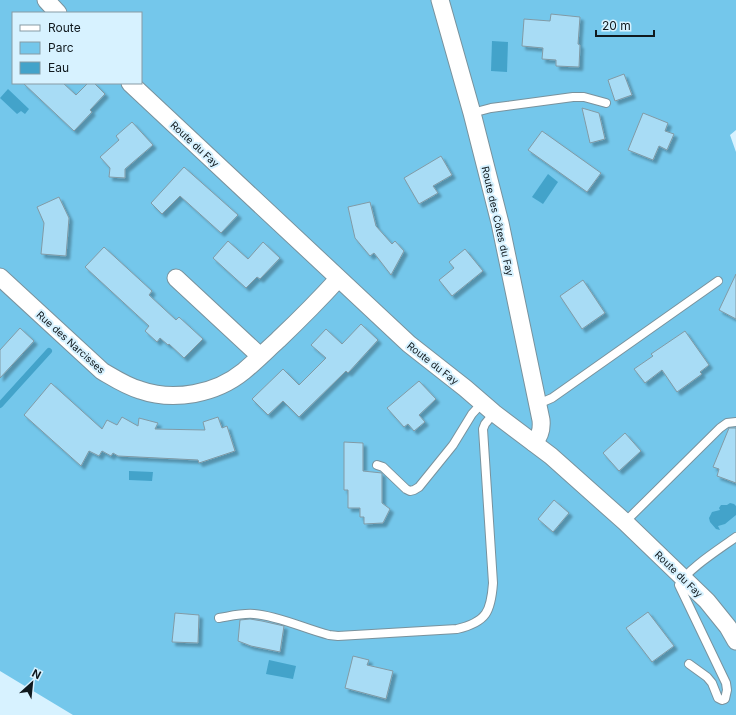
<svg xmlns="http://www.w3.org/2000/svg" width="736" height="715" viewBox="0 0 736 715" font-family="Inter,sans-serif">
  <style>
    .green { fill: #74c7eb; fill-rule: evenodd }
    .water { fill: #43a3ca }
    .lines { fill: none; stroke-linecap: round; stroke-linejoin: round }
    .stream { stroke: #43a3ca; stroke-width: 6 }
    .building { fill: #a8dcf5; stroke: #819aa5; filter: url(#shadow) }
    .lane-casing { stroke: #79929d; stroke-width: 10 }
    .street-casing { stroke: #79929d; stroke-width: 19 }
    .lane { stroke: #fff; stroke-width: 8 }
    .street { stroke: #fff; stroke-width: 17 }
    .labels { text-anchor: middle; stroke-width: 4; stroke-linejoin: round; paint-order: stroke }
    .street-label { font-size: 10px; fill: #10191e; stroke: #d7f2ff }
  </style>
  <defs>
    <filter id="shadow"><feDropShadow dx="3.5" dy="3.5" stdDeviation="1" flood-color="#0004"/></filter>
  </defs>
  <rect width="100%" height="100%" fill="#d7f2ff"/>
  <path class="green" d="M 0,0 L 736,0 L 736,130 L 730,135 L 736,152 L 736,715 L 73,715 L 0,671 ZM 13,13 L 141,13 L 141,83 L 13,83 Z"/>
  <g class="water">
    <path d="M 492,41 L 508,42 L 507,72 L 491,71 Z"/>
    <path d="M 8,89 L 29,109 L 25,114 L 21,111 L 17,114 L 0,98 Z"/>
    <path d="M 548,174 L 558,182 L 543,204 L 532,197 Z"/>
    <path d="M 129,471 L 153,472 L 152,481 L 129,480 Z"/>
    <path d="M 730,503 L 734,504 L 736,506 L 736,515 L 725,524 L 718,526 L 720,530 L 716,529 L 710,522 L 709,518 L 712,512 L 720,510 L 719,508 L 721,505 L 727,505 Z"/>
    <path d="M 269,660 L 296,666 L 293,679 L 266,674 Z"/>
  </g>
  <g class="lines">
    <path class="stream" d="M 0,405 L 49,351"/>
  </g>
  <g class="building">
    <path d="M 551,14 L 580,17 L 578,44 L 580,45 L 579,67 L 556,66 L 556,60 L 542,59 L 543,48 L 522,46 L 524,19 L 550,21 Z"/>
    <path d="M 624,74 L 632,95 L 615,101 L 608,80 Z"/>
    <path d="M 23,83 L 63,83 L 76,95 L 88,83 L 94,83 L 105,94 L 90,110 L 92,112 L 74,131 Z"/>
    <path d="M 582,108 L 599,113 L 605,139 L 590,143 Z"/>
    <path d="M 643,113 L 668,123 L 665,131 L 674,134 L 667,150 L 659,146 L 653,160 L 628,150 Z"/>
    <path d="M 132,122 L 153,145 L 125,169 L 125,178 L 109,177 L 110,168 L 100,157 L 119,140 L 116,136 Z"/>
    <path d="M 542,131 L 601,173 L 587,192 L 528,150 Z"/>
    <path d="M 441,156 L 452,175 L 433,186 L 438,193 L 419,204 L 404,178 Z"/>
    <path d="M 184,167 L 238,215 L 221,233 L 180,196 L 162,214 L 151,203 Z"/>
    <path d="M 59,197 L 69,218 L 66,256 L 41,254 L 44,223 L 37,207 Z"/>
    <path d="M 370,202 L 376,226 L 392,244 L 395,241 L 404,251 L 391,275 L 374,253 L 370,256 L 355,238 L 348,207 Z"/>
    <path d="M 228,241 L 248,259 L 263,242 L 280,258 L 260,279 L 257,277 L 246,288 L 213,258 Z"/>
    <path d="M 104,247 L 152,291 L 149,295 L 176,320 L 179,317 L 203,339 L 184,358 L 169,344 L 168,345 L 160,338 L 157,342 L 145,331 L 149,326 L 85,267 Z"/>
    <path d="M 465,249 L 483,271 L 452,296 L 439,280 L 454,268 L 449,262 Z"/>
    <path d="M 736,274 L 736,319 L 719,310 Z"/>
    <path d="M 583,280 L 605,313 L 582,329 L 560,296 Z"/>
    <path d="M 361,324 L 378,340 L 348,373 L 346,371 L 299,417 L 283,401 L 268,415 L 252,399 L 283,369 L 299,385 L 326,358 L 311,345 L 326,329 L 342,344 Z"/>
    <path d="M 20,328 L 34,341 L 0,378 L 0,350 Z"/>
    <path d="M 685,331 L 709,365 L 700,372 L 702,374 L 677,392 L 662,370 L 645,383 L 634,369 L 653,356 L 651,354 Z"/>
    <path d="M 419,381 L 436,399 L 419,415 L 425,422 L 414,431 L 408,424 L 404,427 L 387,408 Z"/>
    <path d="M 51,383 L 102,429 L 107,420 L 117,425 L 122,417 L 138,426 L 139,418 L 158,423 L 155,429 L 205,430 L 203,422 L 218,417 L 222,428 L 227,426 L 235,451 L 199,463 L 198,460 L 118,456 L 113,453 L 111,456 L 102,451 L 99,456 L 89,451 L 81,466 L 24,415 Z"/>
    <path d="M 729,428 L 736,428 L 736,483 L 717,476 L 719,469 L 713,467 Z"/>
    <path d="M 625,433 L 641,451 L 619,471 L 603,453 Z"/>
    <path d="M 344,442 L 363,443 L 363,471 L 382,473 L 382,503 L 390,509 L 383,523 L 364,524 L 364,517 L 360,517 L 360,508 L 348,508 L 348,490 L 344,490 Z"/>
    <path d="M 554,500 L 569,513 L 553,532 L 538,519 Z"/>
    <path d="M 648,612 L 674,646 L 652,662 L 626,628 Z"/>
    <path d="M 175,613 L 199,615 L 198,643 L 172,642 Z"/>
    <path d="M 250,619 L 262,621 L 284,626 L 280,652 L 251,646 L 238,641 L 240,620 Z"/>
    <path d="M 353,656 L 369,660 L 367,665 L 393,671 L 386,699 L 345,688 Z"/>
  </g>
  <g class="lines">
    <g class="lane-casing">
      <g id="lane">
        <path d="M 472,113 L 491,108 L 573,97 L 584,97 L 606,103"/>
        <path d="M 538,404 L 552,398 L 718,281"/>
        <path d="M 377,465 L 383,467 L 406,489 L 410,491 L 414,490 L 419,487 L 453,445 L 472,414 L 482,403"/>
        <path d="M 625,522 L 720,428 L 727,423 L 736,422"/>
        <path d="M 219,618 C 231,616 242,613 254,614 C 279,616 305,629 329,635 L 338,636 L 457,629 C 487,622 491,611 493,583 L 483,429 L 485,424 L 494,413"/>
        <path d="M 689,664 L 707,677 L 712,683 L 718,698 L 722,700 L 725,699 L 727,690 L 726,683 L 679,585 C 686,570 721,548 736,537"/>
      </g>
    </g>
    <g class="street-casing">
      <g id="street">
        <path d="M 46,0 L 58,13"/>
        <path d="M 440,0 L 472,113 L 500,223 L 541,420 C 542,430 540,436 534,443"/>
        <path d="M 130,83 L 409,344 L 465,388 L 494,413 L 551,456 L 625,522 L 707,601 L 728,627 L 736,641"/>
        <path d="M 0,277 L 102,371 C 114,378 126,386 140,390 C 174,402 216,394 244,371 C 256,361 267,350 278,340 C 299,320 319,300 338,279"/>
        <path d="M 176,278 L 260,356"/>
      </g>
    </g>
    <use href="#lane" class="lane"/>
    <use href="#street" class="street"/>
  </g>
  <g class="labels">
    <g class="street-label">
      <text transform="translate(195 144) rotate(43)" y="4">Route du Fay</text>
      <text transform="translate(498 221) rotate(77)" y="4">Route des Côtes du Fay</text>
      <text transform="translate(71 342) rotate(42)" y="4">Rue des Narcisses</text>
      <text transform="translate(433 363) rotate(38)" y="4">Route du Fay</text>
      <text transform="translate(679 574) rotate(44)" y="4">Route du Fay</text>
    </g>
  </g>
  <rect x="12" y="12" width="130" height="72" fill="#d7f2ff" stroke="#879ba5"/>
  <rect x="20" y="25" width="20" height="6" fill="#ffffff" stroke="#879ba5"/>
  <text x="48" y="32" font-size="12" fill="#10191e">Route</text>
  <rect x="20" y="42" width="20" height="12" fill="#74c7eb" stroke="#879ba5"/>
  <text x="48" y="52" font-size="12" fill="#10191e">Parc</text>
  <rect x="20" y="62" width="20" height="12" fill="#43a3ca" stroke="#879ba5"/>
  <text x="48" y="72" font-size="12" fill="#10191e">Eau</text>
  <g transform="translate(32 683) rotate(27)" stroke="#d7f2ff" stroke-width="3" paint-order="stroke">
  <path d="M0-3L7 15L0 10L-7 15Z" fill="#10191e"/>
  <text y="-6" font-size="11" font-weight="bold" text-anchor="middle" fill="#10191e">N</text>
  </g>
  <path d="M596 30v6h58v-6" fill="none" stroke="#10191e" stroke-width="2"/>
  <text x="602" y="30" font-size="12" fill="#10191e" stroke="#d7f2ff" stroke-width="3" paint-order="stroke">20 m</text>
</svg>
